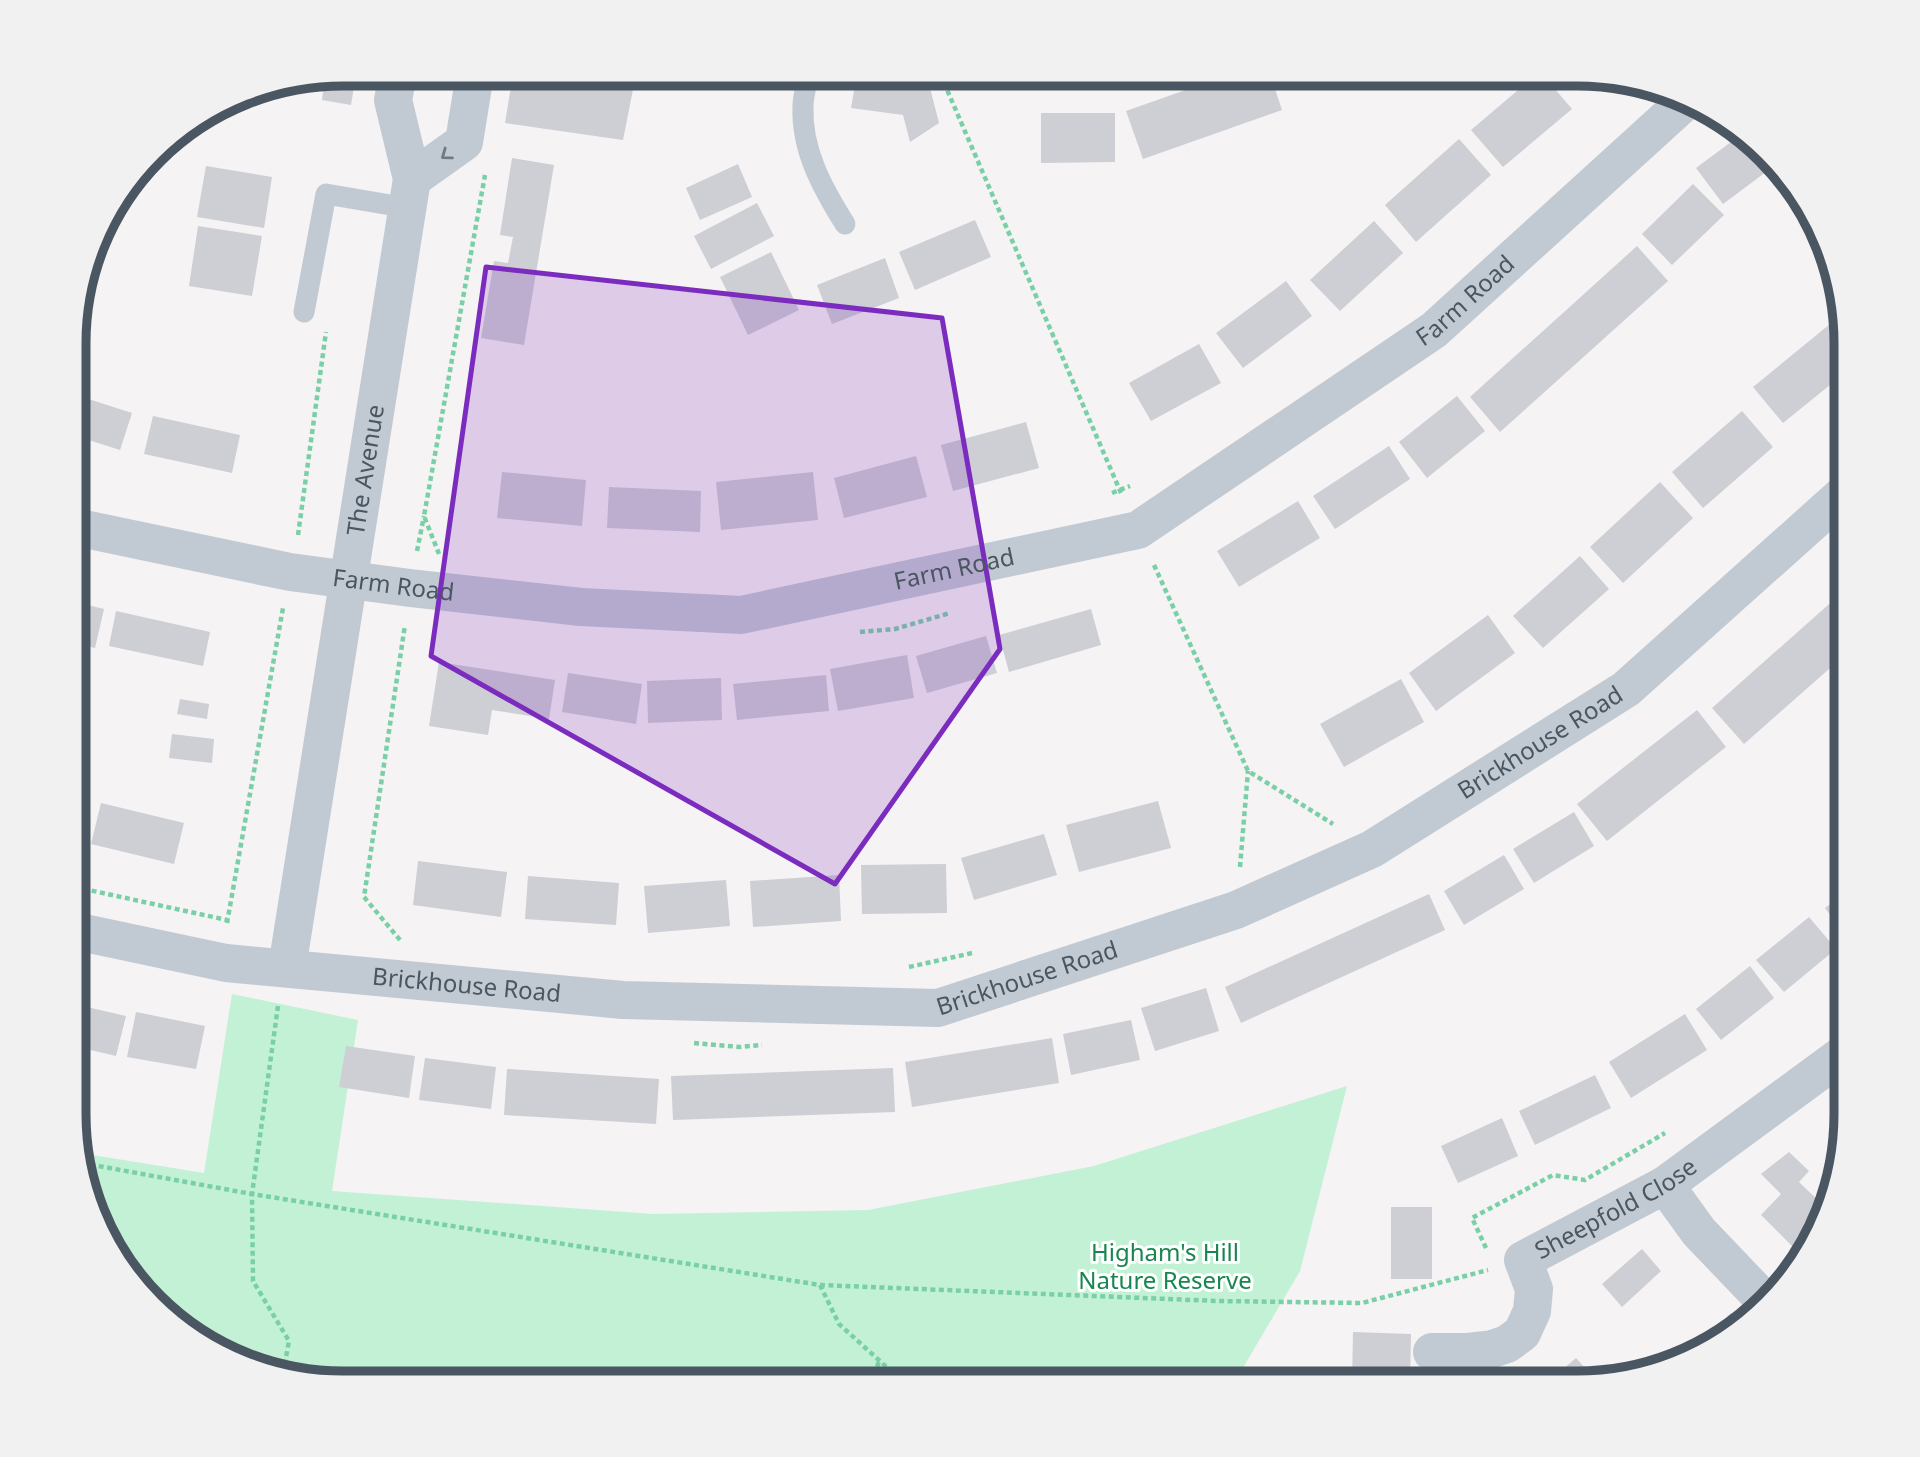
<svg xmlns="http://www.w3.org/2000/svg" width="1920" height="1457" viewBox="0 0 1920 1457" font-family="'Noto Sans',sans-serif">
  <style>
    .green { fill: #c3f1d5 }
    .building { fill: #cdcfd5 }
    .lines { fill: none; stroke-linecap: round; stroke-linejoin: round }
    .path { stroke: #7ad0a6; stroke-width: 4.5; stroke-dasharray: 5 3.5; stroke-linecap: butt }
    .lane { stroke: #c1cad2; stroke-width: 21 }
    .street { stroke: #c1cad2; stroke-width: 38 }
    .oneway { stroke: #6e7983 }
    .marked { fill: #7b2cbf; fill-opacity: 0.2; stroke: #7b2cbf; stroke-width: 5; stroke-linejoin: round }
    .labels { text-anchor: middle; stroke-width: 6; stroke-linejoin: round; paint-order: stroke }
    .street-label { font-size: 24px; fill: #4a5661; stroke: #fff }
    .park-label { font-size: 24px; fill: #17864f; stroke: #fff }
    .rim { fill: none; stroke: #4a5661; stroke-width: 9 }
  </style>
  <rect width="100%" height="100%" fill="#f5f3f3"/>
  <path class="green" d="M 232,994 L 358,1020 L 332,1191 L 653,1214 L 868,1210 L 1094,1166 L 1347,1086 L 1300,1271 L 1234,1383 L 326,1383 L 240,1363 L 166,1317 L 101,1234 L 80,1153 L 204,1173 Z"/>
  <g class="building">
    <path d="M 343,74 L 356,74 L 351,105 L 322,100 L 325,76 Z"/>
    <path d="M 513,74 L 636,74 L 623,140 L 505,123 Z"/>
    <path d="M 857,74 L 881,74 L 930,88 L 939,123 L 910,142 L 903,115 L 851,108 Z"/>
    <path d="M 1231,74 L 1270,74 L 1282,110 L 1143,159 L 1126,111 Z"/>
    <path d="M 1537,74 L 1542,74 L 1572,109 L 1503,167 L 1471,130 Z"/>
    <path d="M 1571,74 L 1594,74 L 1597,75 L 1580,87 Z"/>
    <path d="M 1041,113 L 1115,113 L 1115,162 L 1041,163 Z"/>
    <path d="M 1743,133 L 1754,140 L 1774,166 L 1723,204 L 1696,168 Z"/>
    <path d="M 1459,139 L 1491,175 L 1416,242 L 1385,205 Z"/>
    <path d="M 512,158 L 554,165 L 524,345 L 481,338 L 494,261 L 508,263 L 513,237 L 500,235 Z"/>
    <path d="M 738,164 L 752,197 L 700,220 L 686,188 Z"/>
    <path d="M 206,166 L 272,177 L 264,228 L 197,217 Z"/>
    <path d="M 1693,184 L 1724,215 L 1672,265 L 1642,234 Z"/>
    <path d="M 757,203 L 774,236 L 711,269 L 694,236 Z"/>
    <path d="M 975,220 L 991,257 L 915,290 L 899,252 Z"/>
    <path d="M 1374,221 L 1403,253 L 1340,311 L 1310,280 Z"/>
    <path d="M 198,226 L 262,236 L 252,296 L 189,286 Z"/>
    <path d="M 1637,246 L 1668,281 L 1500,432 L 1470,397 Z"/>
    <path d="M 771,252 L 799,310 L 748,335 L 720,277 Z"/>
    <path d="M 885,258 L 899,298 L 832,324 L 817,285 Z"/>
    <path d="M 1286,281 L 1312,316 L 1243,368 L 1216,333 Z"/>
    <path d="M 1830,324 L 1846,344 L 1846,372 L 1783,423 L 1753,387 Z"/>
    <path d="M 1199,344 L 1221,383 L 1151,421 L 1129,383 Z"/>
    <path d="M 76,395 L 132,413 L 120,450 L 76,436 Z"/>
    <path d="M 1457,396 L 1485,431 L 1427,478 L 1399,442 Z"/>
    <path d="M 1742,411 L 1773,447 L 1703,508 L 1672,472 Z"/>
    <path d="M 153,416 L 240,435 L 232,473 L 144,454 Z"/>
    <path d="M 1026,422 L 1039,468 L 953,491 L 941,445 Z"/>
    <path d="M 1389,446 L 1410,479 L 1335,529 L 1313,496 Z"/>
    <path d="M 916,456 L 927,497 L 844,518 L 834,478 Z"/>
    <path d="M 502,472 L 586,480 L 582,526 L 497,518 Z"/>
    <path d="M 813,472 L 818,520 L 721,530 L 716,482 Z"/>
    <path d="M 1660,482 L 1693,518 L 1623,583 L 1590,547 Z"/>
    <path d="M 609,487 L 701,491 L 700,532 L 607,528 Z"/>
    <path d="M 1298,501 L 1320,538 L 1239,587 L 1217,551 Z"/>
    <path d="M 1580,556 L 1609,589 L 1543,648 L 1513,616 Z"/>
    <path d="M 1846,589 L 1846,654 L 1744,744 L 1712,708 Z"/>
    <path d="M 75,602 L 104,609 L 95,648 L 75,643 Z"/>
    <path d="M 1091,609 L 1101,645 L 1009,672 L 999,635 Z"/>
    <path d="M 116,611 L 210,632 L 203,666 L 109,646 Z"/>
    <path d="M 1488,615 L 1515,653 L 1436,711 L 1409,673 Z"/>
    <path d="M 986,636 L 997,673 L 927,693 L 916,656 Z"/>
    <path d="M 907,655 L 914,698 L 838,711 L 830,669 Z"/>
    <path d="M 439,662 L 555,680 L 549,719 L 492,710 L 488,735 L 429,726 Z"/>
    <path d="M 568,673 L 642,684 L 636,724 L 562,712 Z"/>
    <path d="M 826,675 L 829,711 L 737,720 L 733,684 Z"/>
    <path d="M 721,678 L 722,720 L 648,723 L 647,681 Z"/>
    <path d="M 1401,679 L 1424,722 L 1344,767 L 1320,724 Z"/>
    <path d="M 180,699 L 209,704 L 207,719 L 177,714 Z"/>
    <path d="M 1697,710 L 1726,747 L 1607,841 L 1577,804 Z"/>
    <path d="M 172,734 L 214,739 L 212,763 L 169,758 Z"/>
    <path d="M 1158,801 L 1171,848 L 1079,872 L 1066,825 Z"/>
    <path d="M 101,803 L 184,823 L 174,864 L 91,844 Z"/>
    <path d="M 1574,812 L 1594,846 L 1534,883 L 1513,849 Z"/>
    <path d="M 1044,834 L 1057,875 L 974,900 L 961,858 Z"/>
    <path d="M 1504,855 L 1524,889 L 1464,925 L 1444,891 Z"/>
    <path d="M 418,861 L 507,872 L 501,917 L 413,905 Z"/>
    <path d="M 946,864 L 947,913 L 862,914 L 861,865 Z"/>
    <path d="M 839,875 L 841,921 L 753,927 L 750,881 Z"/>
    <path d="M 528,876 L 619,883 L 616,925 L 525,919 Z"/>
    <path d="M 726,880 L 730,926 L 648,933 L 644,886 Z"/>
    <path d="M 1846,892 L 1846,936 L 1825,908 Z"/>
    <path d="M 1429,894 L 1445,930 L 1241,1023 L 1225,987 Z"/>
    <path d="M 1809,917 L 1836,949 L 1784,992 L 1756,960 Z"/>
    <path d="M 1750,966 L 1774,998 L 1721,1040 L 1696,1009 Z"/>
    <path d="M 1206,988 L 1219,1031 L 1155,1051 L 1141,1008 Z"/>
    <path d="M 74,1004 L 126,1016 L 116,1056 L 74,1046 Z"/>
    <path d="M 136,1012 L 205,1026 L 196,1069 L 127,1057 Z"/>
    <path d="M 1685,1014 L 1707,1050 L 1631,1098 L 1609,1062 Z"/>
    <path d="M 1131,1020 L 1140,1060 L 1071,1075 L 1063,1034 Z"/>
    <path d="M 1052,1038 L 1059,1083 L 912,1107 L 905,1062 Z"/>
    <path d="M 346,1046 L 415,1056 L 409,1098 L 339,1087 Z"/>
    <path d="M 425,1058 L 496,1067 L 491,1109 L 419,1100 Z"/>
    <path d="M 893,1068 L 895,1112 L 673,1120 L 671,1076 Z"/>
    <path d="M 507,1069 L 659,1079 L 656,1124 L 504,1115 Z"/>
    <path d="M 1595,1075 L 1611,1108 L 1535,1145 L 1519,1111 Z"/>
    <path d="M 1502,1118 L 1518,1156 L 1458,1183 L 1441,1146 Z"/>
    <path d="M 1789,1152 L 1809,1171 L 1799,1182 L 1828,1210 L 1826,1217 L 1802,1256 L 1761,1215 L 1781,1194 L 1761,1174 Z"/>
    <rect x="1391" y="1207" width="41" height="72"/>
    <path d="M 1642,1249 L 1661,1271 L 1622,1307 L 1602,1284 Z"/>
    <path d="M 1731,1313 L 1740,1322 L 1696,1356 L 1683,1359 Z"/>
    <path d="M 1353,1332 L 1411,1334 L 1410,1383 L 1352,1383 Z"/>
    <path d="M 1576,1358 L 1594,1378 L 1577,1384 L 1547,1383 Z"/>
  </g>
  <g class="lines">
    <g class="path">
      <path d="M 945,74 L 945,85 L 1121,493"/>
      <path d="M 1112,493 L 1130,486"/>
      <path d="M 298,535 L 326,332"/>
      <path d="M 417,551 L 424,516"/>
      <path d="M 439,554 L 424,516 L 485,175"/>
      <path d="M 1154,565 L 1248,771 L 1333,824"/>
      <path d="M 860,632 L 895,629 L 950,613"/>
      <path d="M 1240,867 L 1248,771"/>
      <path d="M 75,887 L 227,920"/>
      <path d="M 227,923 L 283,608"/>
      <path d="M 400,940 L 364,897 L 405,625"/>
      <path d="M 909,967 L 972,953"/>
      <path d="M 278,1006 L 252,1194 L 253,1281 L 289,1341 L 283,1373"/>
      <path d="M 694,1043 L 740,1047 L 762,1045"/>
      <path d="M 82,1163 L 252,1194 L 820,1285 L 1218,1301 L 1362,1303 L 1488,1270"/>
      <path d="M 1486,1248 L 1472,1218 L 1553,1175 L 1585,1180 L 1665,1133"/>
      <path d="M 820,1285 L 839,1324 L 902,1381 L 909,1383"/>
      <path d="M 872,1383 L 879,1361"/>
    </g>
    <g class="lane">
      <path d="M 808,74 C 807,84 803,96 803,106 C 801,150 823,189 845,224"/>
      <path d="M 304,312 L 326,194 L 408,208"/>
    </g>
    <g class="street">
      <path d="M 412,179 L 464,142 L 475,74"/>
      <path id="s1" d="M 75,527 L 290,572 L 410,588 L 581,607 L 741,615 L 1138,530 L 1434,330 L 1688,99"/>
      <path id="s2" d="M 75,931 L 226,963 L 623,1000 L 938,1008 L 1236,910 L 1372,849 L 1626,689 L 1846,492"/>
      <path id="s3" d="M 287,968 L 412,179 L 393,100 L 398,74"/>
      <path d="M 1665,1185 L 1699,1232 L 1766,1302"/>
      <path id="s4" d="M 1432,1352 L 1466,1352 L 1492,1349 L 1507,1344 L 1522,1333 L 1532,1311 L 1534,1289 L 1523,1260 L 1665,1185 L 1846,1052"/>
    </g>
  </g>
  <defs><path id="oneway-chevron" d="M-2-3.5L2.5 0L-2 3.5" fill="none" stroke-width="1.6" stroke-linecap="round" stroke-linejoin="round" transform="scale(1.75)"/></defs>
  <use class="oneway" href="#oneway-chevron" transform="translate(446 155) rotate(144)"/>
  <path class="marked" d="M 486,267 L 942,318 L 1000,649 L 835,884 L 431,656 Z"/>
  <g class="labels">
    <g class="street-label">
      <text dy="8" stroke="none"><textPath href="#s1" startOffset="1479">Farm Road</textPath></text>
      <text dy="8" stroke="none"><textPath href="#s3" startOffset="504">The Avenue</textPath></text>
      <text dy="8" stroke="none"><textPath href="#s1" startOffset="891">Farm Road</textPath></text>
      <text dy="8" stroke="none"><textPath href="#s1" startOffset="324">Farm Road</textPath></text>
      <text dy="8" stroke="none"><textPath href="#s2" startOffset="1530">Brickhouse Road</textPath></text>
      <text dy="8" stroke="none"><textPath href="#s2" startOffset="962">Brickhouse Road</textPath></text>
      <text dy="8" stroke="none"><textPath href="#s2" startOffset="396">Brickhouse Road</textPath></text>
      <text dy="8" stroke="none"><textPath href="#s4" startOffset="278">Sheepfold Close</textPath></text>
    </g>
    <g class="park-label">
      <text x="1165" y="1261">Higham's Hill<tspan x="1165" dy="28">Nature Reserve</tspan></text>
    </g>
  </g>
  <path d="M0 0H1920V1457H0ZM343 86H1577A257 257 0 0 1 1834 343V1114A257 257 0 0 1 1577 1371H343A257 257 0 0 1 86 1114V343A257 257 0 0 1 343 86Z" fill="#f1f1f2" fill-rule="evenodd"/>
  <path class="rim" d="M343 86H1577A257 257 0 0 1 1834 343V1114A257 257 0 0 1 1577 1371H343A257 257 0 0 1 86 1114V343A257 257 0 0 1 343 86Z"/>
</svg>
